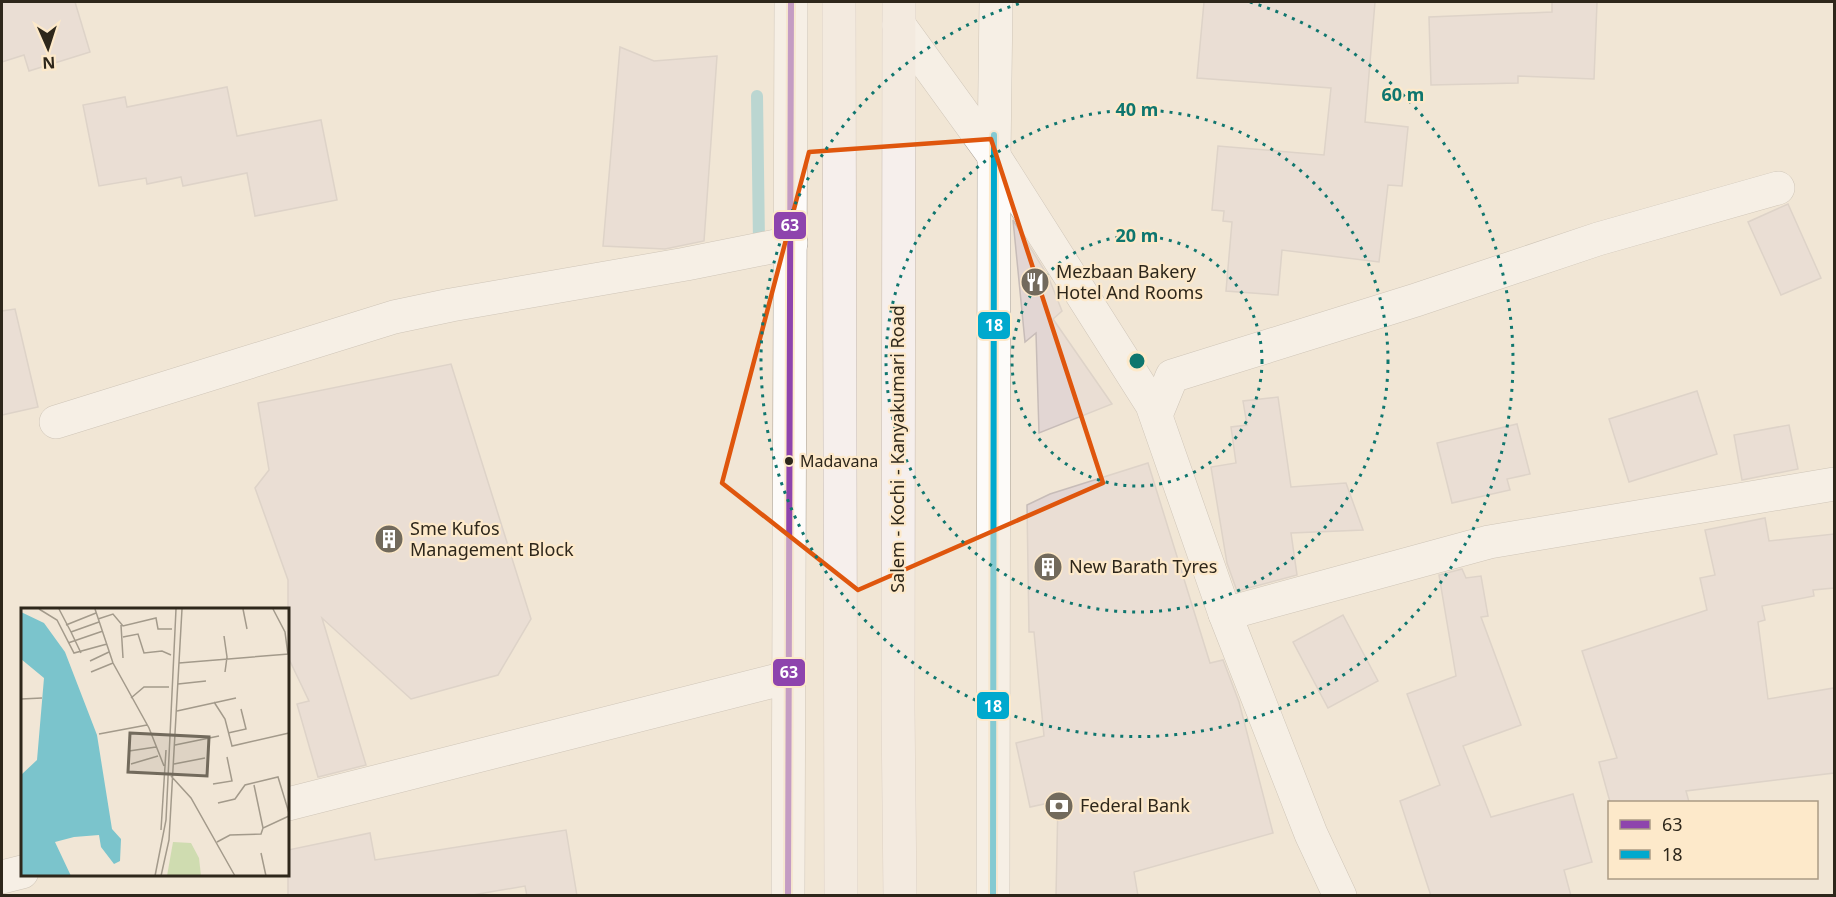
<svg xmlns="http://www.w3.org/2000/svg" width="1836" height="897" viewBox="0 0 1836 897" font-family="'Noto Sans',sans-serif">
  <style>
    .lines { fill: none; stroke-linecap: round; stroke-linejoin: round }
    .stream { stroke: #7bc4cc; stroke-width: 12 }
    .building { fill: #e2d6d3; stroke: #c7bcb8; stroke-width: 1.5 }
    .minor-casing { stroke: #a79e92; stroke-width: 34 }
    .tertiary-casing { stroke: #a79e92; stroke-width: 34 }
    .trunk-casing { stroke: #c6bab1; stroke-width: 34 }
    .minor { stroke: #fdfbf9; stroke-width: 33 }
    .tertiary { stroke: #fdfbf9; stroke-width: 33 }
    .trunk { stroke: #f6efec; stroke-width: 33 }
    .bus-1-casing { stroke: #fde9ca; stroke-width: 10 }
    .bus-2-casing { stroke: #fde9ca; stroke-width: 10 }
    .bus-1 { stroke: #8e44ad; stroke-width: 6 }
    .bus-2 { stroke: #00a9ce; stroke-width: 6 }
    .marked { fill: none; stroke: #df560d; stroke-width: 4.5; stroke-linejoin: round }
    .ring { fill: none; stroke: #0f766e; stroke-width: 3; stroke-dasharray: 3 6 }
    .bus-dot { fill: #2e271b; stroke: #fde9ca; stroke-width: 2 }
    .labels { text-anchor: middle; stroke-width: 4.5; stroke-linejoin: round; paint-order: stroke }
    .bus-label { font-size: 16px; fill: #2e271b; stroke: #fde9ca; text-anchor: start }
    .poi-label { font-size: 18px; fill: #2e271b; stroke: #fde9ca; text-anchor: start }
    .street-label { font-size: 18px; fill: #2e271b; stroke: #fde9ca }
    .inset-road { fill: none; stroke: #a39a8b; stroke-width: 1.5 }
    .view { fill: #726a5c; fill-opacity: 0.15; stroke: #726a5c; stroke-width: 3 }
    .inset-edge { fill: none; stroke: #2e271b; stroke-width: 3 }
    .centre { fill: #0f766e; stroke: #fde9ca; stroke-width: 3 }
    .ring-label { font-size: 18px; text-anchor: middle; font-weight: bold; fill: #0f766e; stroke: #fde9ca; stroke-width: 4.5; stroke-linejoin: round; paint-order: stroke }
    .line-badge { stroke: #fde9ca; stroke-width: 2 }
    .badge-label { font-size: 16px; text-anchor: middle; font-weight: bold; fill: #fff }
  </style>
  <rect width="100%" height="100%" fill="#f1e6d6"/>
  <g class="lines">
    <path class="stream" d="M 757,96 L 759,243"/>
  </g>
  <g class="building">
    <path d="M 2,2 L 75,2 L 90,52 L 29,71 L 24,55 L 2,62 Z"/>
    <path d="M 1204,2 L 1375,2 L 1365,122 L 1408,127 L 1402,186 L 1388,185 L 1379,262 L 1282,250 L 1278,295 L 1226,291 L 1232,222 L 1223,221 L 1224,211 L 1212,210 L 1218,146 L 1324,155 L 1331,88 L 1197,78 Z"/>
    <path d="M 1552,2 L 1597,2 L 1594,79 L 1518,76 L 1518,83 L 1431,85 L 1429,17 L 1552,12 Z"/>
    <path d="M 620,47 L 654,61 L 717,56 L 704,241 L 665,249 L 603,246 Z"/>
    <path d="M 227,87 L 237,136 L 321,120 L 337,200 L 255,216 L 247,173 L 183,186 L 181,177 L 147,184 L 146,178 L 99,186 L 83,105 L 125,97 L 127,107 Z"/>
    <path d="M 1788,204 L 1821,278 L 1781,295 L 1748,222 Z"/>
    <path d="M 1013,220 L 1048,276 L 1062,311 L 1053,319 L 1112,404 L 1039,433 L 1036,333 L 1025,342 Z"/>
    <path d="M 15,309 L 38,407 L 2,415 L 2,311 Z"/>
    <path d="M 451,364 L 531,619 L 498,675 L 411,699 L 322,618 L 366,765 L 318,777 L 297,704 L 309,701 L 288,657 L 288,580 L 255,488 L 269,470 L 258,403 Z"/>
    <path d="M 1697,391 L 1717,454 L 1629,482 L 1609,419 Z"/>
    <path d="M 1278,397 L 1291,487 L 1346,483 L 1363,530 L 1291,533 L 1297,575 L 1237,591 L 1227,563 L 1211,467 L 1236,463 L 1231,427 L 1247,425 L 1243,401 Z"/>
    <path d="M 1517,424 L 1530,474 L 1507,479 L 1510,490 L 1452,503 L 1437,443 Z"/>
    <path d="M 1789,425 L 1798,469 L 1742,480 L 1734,435 Z"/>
    <path d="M 1148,463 L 1210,663 L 1223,660 L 1239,702 L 1273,833 L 1134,872 L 1138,896 L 1056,896 L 1058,801 L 1030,807 L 1016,743 L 1044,736 L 1034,632 L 1029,632 L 1027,505 L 1050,494 Z"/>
    <path d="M 1765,518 L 1769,541 L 1834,534 L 1834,588 L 1813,590 L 1814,596 L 1762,606 L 1765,620 L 1758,622 L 1768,699 L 1834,688 L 1834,773 L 1686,791 L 1689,802 L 1610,802 L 1599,762 L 1617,758 L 1582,651 L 1707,610 L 1700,578 L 1715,575 L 1705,530 Z"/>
    <path d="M 1462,569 L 1466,578 L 1481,576 L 1488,616 L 1481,617 L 1521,725 L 1463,746 L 1491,817 L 1573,794 L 1592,862 L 1564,870 L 1571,896 L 1431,896 L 1400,801 L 1440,785 L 1407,694 L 1456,676 L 1439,575 Z"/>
    <path d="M 1343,615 L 1378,681 L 1328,708 L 1293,642 Z"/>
    <path d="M 566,830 L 577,896 L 527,896 L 525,886 L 467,896 L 288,896 L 288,850 L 370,833 L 375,860 Z"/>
  </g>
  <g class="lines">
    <g class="minor-casing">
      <g id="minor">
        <path d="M 994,156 L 996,2"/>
        <path d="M 1156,415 L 1172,376 L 1416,300 L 1598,239 L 1778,188"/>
        <path d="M 56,422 L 394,317 L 451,305 L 686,264 L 791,243"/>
        <path d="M 1225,614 L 1489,542 L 1834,484"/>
        <path d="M 288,804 L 790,677"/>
        <path d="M 2,877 L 22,872"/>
      </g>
    </g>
    <g class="tertiary-casing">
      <g id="tertiary">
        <path d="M 899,25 L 994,156 L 1152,405 L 1225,614 L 1311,834 L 1340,896"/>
        <path d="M 788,896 L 791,2"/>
        <path d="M 993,896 L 994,156"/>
      </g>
    </g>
    <g class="trunk-casing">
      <g id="trunk">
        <path d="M 839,2 L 841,896"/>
        <path d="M 899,2 L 898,709 L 900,896"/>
      </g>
    </g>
    <use href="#minor" class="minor"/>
    <use href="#tertiary" class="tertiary"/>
    <use href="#trunk" class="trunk"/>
    <g class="bus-1-casing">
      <path id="bus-1" d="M 788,896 L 791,2"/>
    </g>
    <g class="bus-2-casing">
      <path id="bus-2" d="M 993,896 L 994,135"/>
    </g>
    <use href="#bus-1" class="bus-1"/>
    <use href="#bus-2" class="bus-2"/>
  </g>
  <path d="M0 0H1836V897H0ZM 991,139 L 1103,483 L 858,590 L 722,483 L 809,152 Z" fill="#f1e6d6" fill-opacity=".55" fill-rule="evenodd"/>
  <path class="marked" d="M 991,139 L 1103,483 L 858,590 L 722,483 L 809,152 Z"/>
  <g class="ring">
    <circle cx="1137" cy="361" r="125"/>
    <circle cx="1137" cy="361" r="251"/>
    <path d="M1250 2A376 376 0 1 1 1024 2"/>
  </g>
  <defs>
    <g id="restaurant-disc" transform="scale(1.5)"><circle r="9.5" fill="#726a5c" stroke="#fde9ca"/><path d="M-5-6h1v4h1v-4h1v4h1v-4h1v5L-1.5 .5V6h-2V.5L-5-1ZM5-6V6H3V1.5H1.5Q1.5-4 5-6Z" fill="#fff"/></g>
    <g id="building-disc" transform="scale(1.5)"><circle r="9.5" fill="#726a5c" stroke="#fde9ca"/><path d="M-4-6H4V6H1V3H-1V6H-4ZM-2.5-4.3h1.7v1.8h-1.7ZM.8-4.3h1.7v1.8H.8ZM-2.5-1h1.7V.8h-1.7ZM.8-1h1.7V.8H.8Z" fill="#fff"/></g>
    <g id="bank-disc" transform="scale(1.5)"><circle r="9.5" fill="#726a5c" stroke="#fde9ca"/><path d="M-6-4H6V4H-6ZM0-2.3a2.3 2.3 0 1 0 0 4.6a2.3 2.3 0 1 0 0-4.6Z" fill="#fff"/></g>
  </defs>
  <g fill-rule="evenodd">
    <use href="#restaurant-disc" x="1035" y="282"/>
    <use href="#building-disc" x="389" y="539"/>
    <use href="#building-disc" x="1048" y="567"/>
    <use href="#bank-disc" x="1059" y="806"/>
  </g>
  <circle class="bus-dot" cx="789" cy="461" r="5"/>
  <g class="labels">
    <g class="bus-label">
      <text x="800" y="467">Madavana</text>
    </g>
    <g class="poi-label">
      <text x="1056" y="278">Mezbaan Bakery<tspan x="1056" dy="21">Hotel And Rooms</tspan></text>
      <text x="410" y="535">Sme Kufos<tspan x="410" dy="21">Management Block</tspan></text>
      <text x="1069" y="573">New Barath Tyres</text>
      <text x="1080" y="812">Federal Bank</text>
    </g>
    <g class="street-label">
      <text transform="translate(898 449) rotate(-90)" y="6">Salem - Kochi - Kanyakumari Road</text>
    </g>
  </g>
  <g transform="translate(21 608)">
    <rect width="268" height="268" fill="#f1e6d6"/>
    <path d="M 152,234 L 170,235 L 178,250 L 180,268 L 146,268 Z" fill="#cfdcb0"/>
    <path d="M 0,4 L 23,15 L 44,44 L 76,127 L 91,221 L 100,231 L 99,253 L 93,256 L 80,239 L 78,227 L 53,229 L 34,234 L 50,268 L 0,268 L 0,167 L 16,152 L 23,70 L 0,51 Z" fill="#7bc4cc"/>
    <path class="inset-road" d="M 18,1 L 36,12 L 53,45 L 86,36M 38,1 L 50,24M 74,1 L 92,55 L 128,120 L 143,158M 222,1 L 226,21M 252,1 L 264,24 L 267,47M 77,11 L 92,6 L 102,18 L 135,10 L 137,21 L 151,21M 45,17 L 75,5M 100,17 L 102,50M 203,28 L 206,49 L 204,64M 102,29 L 117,26 L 123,45 L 141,43 L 150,47M 47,35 L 82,23M 60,45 L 50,24 L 78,14M 69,53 L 88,44M 158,55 L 268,46M 70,64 L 92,55M 157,76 L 185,73M 110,90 L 123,79 L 148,79M 0,91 L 21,90M 193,94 L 204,111 L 211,138 L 268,125M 156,103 L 215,90M 207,125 L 225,121 L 220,101M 78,126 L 126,117M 154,137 L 198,128M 108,143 L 135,139M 110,156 L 137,148M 153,156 L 184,150M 150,168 L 170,190 L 214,268M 192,176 L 211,173 L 206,149M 233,177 L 242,220M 197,195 L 214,191 L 224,177 L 257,169 L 268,205M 140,222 L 145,142M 196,234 L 209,227 L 240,226 L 242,220 L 268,208M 240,245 L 245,268M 134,268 L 145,212 L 155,1M 140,268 L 148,232 L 161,1"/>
    <path class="view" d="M 109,125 L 188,129 L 186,168 L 107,164 Z"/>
    <rect width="268" height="268" class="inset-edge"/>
  </g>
  <circle cx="1137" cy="361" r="9" class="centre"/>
  <g class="ring-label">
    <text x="1403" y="101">60 m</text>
    <text x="1137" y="116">40 m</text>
    <text x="1137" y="242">20 m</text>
  </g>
  <g class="line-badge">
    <rect x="773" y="211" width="34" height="29" rx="6" fill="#8e44ad"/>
    <rect x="977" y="311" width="34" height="29" rx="6" fill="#00a9ce"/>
    <rect x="772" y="658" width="34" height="29" rx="6" fill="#8e44ad"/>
    <rect x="976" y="691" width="34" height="29" rx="6" fill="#00a9ce"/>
  </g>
  <g class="badge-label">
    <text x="790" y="231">63</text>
    <text x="994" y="331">18</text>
    <text x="789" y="678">63</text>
    <text x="993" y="712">18</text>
  </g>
  <rect width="1836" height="897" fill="none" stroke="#2e271b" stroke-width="6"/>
  <rect x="1608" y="801" width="210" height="78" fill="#fde9ca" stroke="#aa9b84" stroke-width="1.5"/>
  <rect x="1620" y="820" width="30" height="9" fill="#8e44ad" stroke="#aa9b84" stroke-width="1.5"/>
  <text x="1662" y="831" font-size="18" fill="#2e271b">63</text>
  <rect x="1620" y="850" width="30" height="9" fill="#00a9ce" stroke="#aa9b84" stroke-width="1.5"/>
  <text x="1662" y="861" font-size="18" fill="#2e271b">18</text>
  <g transform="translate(48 48) rotate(177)" stroke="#fde9ca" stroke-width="4.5" paint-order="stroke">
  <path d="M0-4.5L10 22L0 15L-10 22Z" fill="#2e271b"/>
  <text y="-9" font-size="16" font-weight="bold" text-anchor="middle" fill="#2e271b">N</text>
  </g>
</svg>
